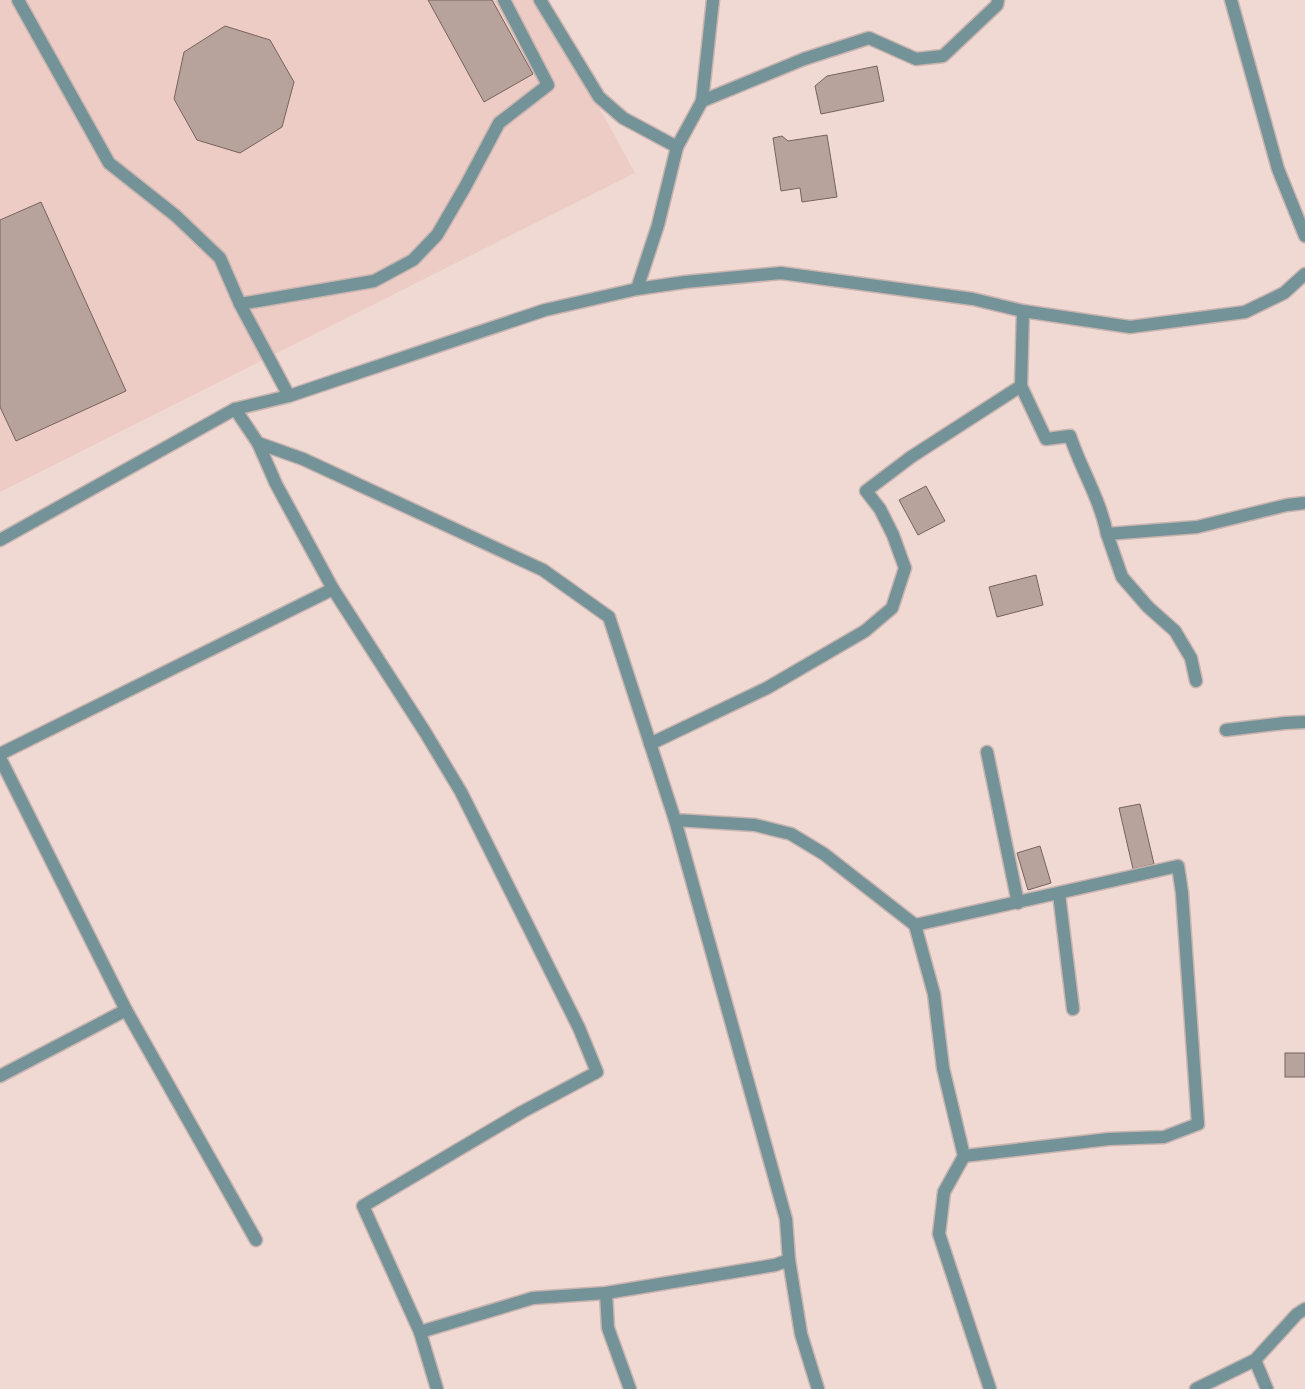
<svg xmlns="http://www.w3.org/2000/svg" width="1305" height="1389" viewBox="0 0 1305 1389" font-family="'Crimson Pro',serif">
  <style>
    .built { fill: #ecccc4 }
    .building { fill: #b8a29c; stroke: #77635e }
    .lines { fill: none; stroke-linecap: round; stroke-linejoin: round }
    .minor-casing { stroke: #c9b4b0; stroke-width: 15 }
    .minor { stroke: #739398; stroke-width: 12 }
  </style>
  <rect width="100%" height="100%" fill="#f0d8d3"/>
  <path class="built" d="M 0,0 L 540,0 L 635,173 L 0,492 Z"/>
  <g class="building">
    <path d="M 428,0 L 492,0 L 533,74 L 484,102 Z"/>
    <path d="M 225,26 L 270,40 L 294,82 L 282,127 L 240,153 L 197,140 L 174,99 L 184,52 Z"/>
    <path d="M 877,66 L 884,101 L 821,114 L 815,86 L 827,76 Z"/>
    <path d="M 827,135 L 837,197 L 802,202 L 800,188 L 781,191 L 773,138 L 782,136 L 788,141 Z"/>
    <path d="M 41,202 L 126,391 L 16,441 L 0,407 L 0,220 Z"/>
    <path d="M 926,486 L 945,521 L 918,535 L 899,500 Z"/>
    <path d="M 1036,575 L 1043,605 L 997,617 L 989,587 Z"/>
    <path d="M 1140,804 L 1154,864 L 1133,869 L 1119,808 Z"/>
    <path d="M 1040,846 L 1051,883 L 1028,890 L 1017,853 Z"/>
    <rect x="1285" y="1053" width="20" height="24"/>
  </g>
  <g class="lines">
    <g class="minor-casing">
      <g id="minor">
        <path d="M 18,0 L 109,163 L 176,216 L 220,258 L 240,304 L 289,396"/>
        <path d="M 540,0 L 599,97 L 623,118 L 677,147"/>
        <path d="M 1231,0 L 1278,169 L 1305,236"/>
        <path d="M 702,101 L 713,0"/>
        <path d="M 637,289 L 658,225 L 677,147 L 702,101 L 804,59 L 869,38 L 916,59 L 943,56 L 997,5 L 998,0"/>
        <path d="M 240,304 L 374,281 L 413,260 L 437,235 L 465,187 L 499,123 L 548,85 L 504,0"/>
        <path d="M 1023,311 L 1021,386 L 1046,439 L 1070,436 C 1081,469 1100,499 1107,534 L 1197,527 L 1287,505 L 1305,503"/>
        <path d="M 235,409 L 258,443 L 303,459 L 543,570 L 609,617 L 675,820 L 755,825 L 791,834 L 824,854 L 915,925 L 934,994 L 943,1068 L 964,1156 L 944,1192 L 939,1234 L 990,1389"/>
        <path d="M 258,443 L 276,484 L 333,589 L 425,732 L 461,792 L 579,1028 L 597,1072 L 522,1112 L 363,1206 L 420,1332 L 533,1298 L 606,1293 L 775,1265 L 789,1260 L 786,1219 L 675,820"/>
        <path d="M 1107,534 L 1122,577 L 1148,607 L 1175,631 L 1191,658 L 1196,681"/>
        <path d="M 0,540 L 235,409 L 289,396 L 545,310 L 637,289 L 685,282 L 781,273 L 973,299 L 1023,311 L 1130,327 L 1245,312 L 1284,293 L 1305,274"/>
        <path d="M 1226,730 L 1285,723 L 1305,722"/>
        <path d="M 650,744 L 767,688 L 865,631 L 892,608 L 905,568 L 893,535 L 880,509 L 866,491 L 911,457 L 1021,386"/>
        <path d="M 987,752 L 1018,903"/>
        <path d="M 0,754 L 333,589"/>
        <path d="M 0,758 L 126,1010 L 0,1076"/>
        <path d="M 1059,894 L 1073,1009"/>
        <path d="M 915,925 L 1178,866 L 1182,893 L 1198,1124 L 1164,1137 L 1109,1139 L 964,1156"/>
        <path d="M 126,1010 L 256,1240"/>
        <path d="M 789,1260 L 801,1334 L 818,1389"/>
        <path d="M 606,1293 L 608,1328 L 630,1389"/>
        <path d="M 420,1332 L 437,1389"/>
        <path d="M 1255,1360 L 1267,1389"/>
        <path d="M 1196,1389 L 1255,1360 L 1297,1314 L 1305,1309"/>
      </g>
    </g>
    <use href="#minor" class="minor"/>
  </g>
</svg>
